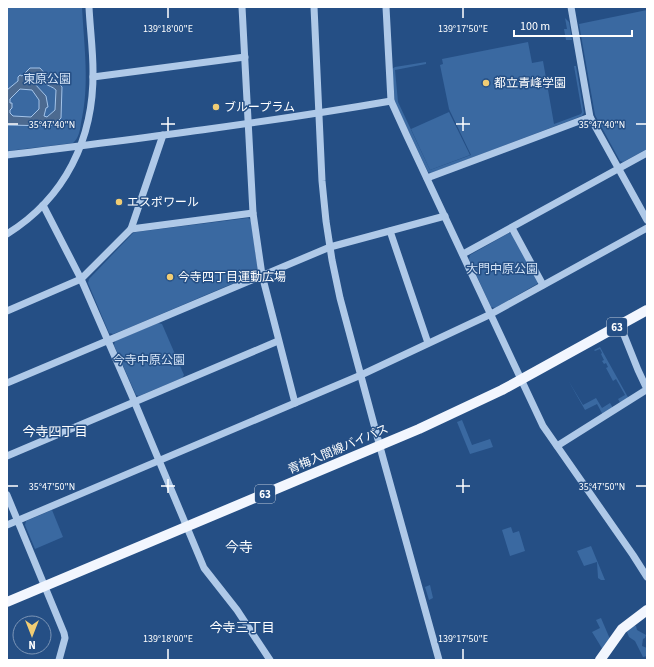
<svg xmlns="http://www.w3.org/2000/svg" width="654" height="667" viewBox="0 0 654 667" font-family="'Source Sans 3','Noto Sans JP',sans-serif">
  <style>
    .green { fill: #3a69a1 }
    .water { fill: #4c6a90; stroke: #a4c4e9; fill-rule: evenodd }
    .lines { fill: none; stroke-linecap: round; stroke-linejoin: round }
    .minor { stroke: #afc9e8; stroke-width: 7 }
    .major { stroke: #f2f6fe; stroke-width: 10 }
    .ticks { fill: none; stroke: #fff; stroke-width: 1.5 }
    .poi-dot { fill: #f1cd74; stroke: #254f85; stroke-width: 1.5 }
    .labels { text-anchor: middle; stroke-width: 3; stroke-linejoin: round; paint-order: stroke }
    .shield { fill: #254f85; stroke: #becada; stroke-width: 1 }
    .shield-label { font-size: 11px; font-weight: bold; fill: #fff }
    .park-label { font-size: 12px; fill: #d3e3f6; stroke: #254f85 }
    .poi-label { font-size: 12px; fill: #fff; stroke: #254f85; text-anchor: start }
    .street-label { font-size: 12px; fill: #fff; stroke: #254f85 }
    .neighbourhood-label { font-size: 13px; fill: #fff; stroke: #254f85 }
    .quarter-label { font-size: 14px; fill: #fff; stroke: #254f85 }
    .ticks-label { font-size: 10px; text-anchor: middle; fill: #fff; stroke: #254f85; stroke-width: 3; stroke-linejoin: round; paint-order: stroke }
  </style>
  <rect width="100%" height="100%" fill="#254f85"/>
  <g class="green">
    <path d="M 7,7 L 82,7 C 84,46 90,85 81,123 C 80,130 79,138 73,143 L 7,151 Z"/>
    <path d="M 647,10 L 647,149 L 623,162 L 620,161 L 595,115 L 579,24 Z"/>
    <path d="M 565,18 L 569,22 L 572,40 L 566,40 L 564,29 L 567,29 Z"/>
    <path d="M 528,42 L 532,63 L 543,61 L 554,124 L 581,114 L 582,112 L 574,66 L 576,66 L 584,113 L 582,116 L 431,173 L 428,172 L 395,103 L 392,69 L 395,67 L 426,62 L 426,64 L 395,70 L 398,102 L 430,170 L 471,155 L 449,109 L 440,65 L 443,64 L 442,59 Z"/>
    <path d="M 449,112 L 470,155 L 430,170 L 411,129 Z"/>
    <path d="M 248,218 L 251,220 L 258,271 L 255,274 L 126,329 L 113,334 L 109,333 L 88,283 L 89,279 L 133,233 L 136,232 Z"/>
    <path d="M 509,233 L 513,234 L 539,281 L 537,284 L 495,308 L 491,307 L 469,259 L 470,255 Z"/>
    <path d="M 158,323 L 162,324 L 184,375 L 182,378 L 139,396 L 136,395 L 114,345 L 115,341 Z"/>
    <path d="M 600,347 L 629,399 L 621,404 L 618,399 L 625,395 L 616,379 L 613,381 L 606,368 L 608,367 L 606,363 L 604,364 L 602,361 L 604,360 L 601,354 L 602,353 L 600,349 L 595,351 L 594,350 Z"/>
    <path d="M 568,380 L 583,405 L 596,398 L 602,408 L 610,403 L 613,408 L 603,415 L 597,404 L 585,410 Z"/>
    <path d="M 462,420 L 472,445 L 490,439 L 493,447 L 470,454 L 457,422 Z"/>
    <path d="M 52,510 L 63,537 L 35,549 L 25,525 L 26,521 Z"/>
    <path d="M 511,527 L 513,533 L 519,531 L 525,551 L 510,556 L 502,530 Z"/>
    <path d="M 591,546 L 605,580 L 601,580 L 598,578 L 597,562 L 584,566 L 577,551 Z"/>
    <path d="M 430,585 L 433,598 L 429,600 L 425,587 Z"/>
    <path d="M 601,618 L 610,639 L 603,650 L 592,632 L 600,628 L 596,620 Z"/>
    <path d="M 633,625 L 636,626 L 637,630 L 646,635 L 645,638 L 643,639 L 642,646 L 647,648 L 647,656 L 643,657 L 635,641 L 629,637 L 627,632 Z"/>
  </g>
  <path class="water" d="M 30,68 L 40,68 L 49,78 L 54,78 L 62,87 L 61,118 L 58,121 L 57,120 L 51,126 L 7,125 L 7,90 L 18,81 L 18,77 L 20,75 L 22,76 ZM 32,75 L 38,75 L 44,84 L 45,83 C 49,87 52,86 56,90 L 55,110 L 47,117 L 44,116 L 46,108 L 48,107 L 46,96 L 34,83 L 26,82 L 27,80 ZM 20,89 L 32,90 L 39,100 L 39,109 L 31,117 L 13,116 L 10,113 L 10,110 L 12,108 L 12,103 L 10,103 L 10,99 Z"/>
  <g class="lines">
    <g class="minor">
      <path d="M 242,7 L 253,213 L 262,275 L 295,403"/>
      <path d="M 314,7 L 322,181 L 326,221 L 332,260 L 340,298 L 383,458 L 439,660"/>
      <path d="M 386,7 L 391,101 L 406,134 L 543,426 L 633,555 L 647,577"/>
      <path d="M 571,7 L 590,117 L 647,220"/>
      <path d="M 93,77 L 245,57"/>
      <path d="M 7,155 C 135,139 264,123 391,101"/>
      <path d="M 427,178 L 590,117"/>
      <path d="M 43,205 L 81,279 L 132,396 L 204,568 L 237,610 L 270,660"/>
      <path d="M 512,228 L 543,285"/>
      <path d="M 131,229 L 253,213"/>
      <path d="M 390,231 L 428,343"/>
      <path d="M 7,234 C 65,198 94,139 93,71 C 93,50 90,28 89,7"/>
      <path d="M 463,254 L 647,153"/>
      <path d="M 7,311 L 81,279 L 131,229 L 163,135"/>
      <path d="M 7,383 L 330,247 L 445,216"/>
      <path d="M 557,446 L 646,390 L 646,387 L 638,370 L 620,325"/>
      <path d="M 7,456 L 278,341"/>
      <path d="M 7,495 L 64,633 L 65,638 L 59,660"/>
      <path d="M 7,525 L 361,375 L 491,314 L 647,228"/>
    </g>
    <g class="major">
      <path d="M 7,602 L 419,429 L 502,390 L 647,310"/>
      <path d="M 600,660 L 622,629 L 647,610"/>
    </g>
  </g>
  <path class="ticks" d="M 168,8 L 168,18M 463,8 L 463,18M 168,117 L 168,131M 463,117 L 463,131M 8,124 L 18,124M 161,124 L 175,124M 456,124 L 470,124M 636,124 L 646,124M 168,479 L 168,493M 463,479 L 463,493M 8,486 L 18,486M 161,486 L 175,486M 456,486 L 470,486M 636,486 L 646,486M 168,649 L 168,659M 463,649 L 463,659"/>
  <g class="poi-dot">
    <circle cx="486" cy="83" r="4"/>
    <circle cx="216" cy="107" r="4"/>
    <circle cx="119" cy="202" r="4"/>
    <circle cx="170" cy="277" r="4"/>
  </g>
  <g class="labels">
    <g class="shield">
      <rect x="607" y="318" width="20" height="18" rx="3"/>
      <rect x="255" y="485" width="20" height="18" rx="3"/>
    </g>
    <g class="shield-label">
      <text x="617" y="331">63</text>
      <text x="265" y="498">63</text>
    </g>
    <g class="park-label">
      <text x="47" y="83">東原公園</text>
      <text x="502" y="273">大門中原公園</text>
      <text x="149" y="364">今寺中原公園</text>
    </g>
    <g class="poi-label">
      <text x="494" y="87">都立青峰学園</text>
      <text x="224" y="111">ブループラム</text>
      <text x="127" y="206">エスポワール</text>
      <text x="178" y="281">今寺四丁目運動広場</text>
    </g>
    <g class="street-label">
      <text transform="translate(338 449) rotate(-23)" y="4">青梅入間線バイパス</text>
    </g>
    <g class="neighbourhood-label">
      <text x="55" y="436">今寺四丁目</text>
      <text x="242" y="632">今寺三丁目</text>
    </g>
    <g class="quarter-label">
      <text x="239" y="552">今寺</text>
    </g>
  </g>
  <g class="ticks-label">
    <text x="168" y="32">139°18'00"E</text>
    <text x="463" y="32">139°17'50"E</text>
    <text x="602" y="128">35°47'40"N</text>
    <text x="52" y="128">35°47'40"N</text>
    <text x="602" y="490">35°47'50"N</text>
    <text x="52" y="490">35°47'50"N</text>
    <text x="168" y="642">139°18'00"E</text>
    <text x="463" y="642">139°17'50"E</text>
  </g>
  <rect width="654" height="667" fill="none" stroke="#ffffff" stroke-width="16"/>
  <g transform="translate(32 635) rotate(180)"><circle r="19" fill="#254f85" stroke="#7c95b6"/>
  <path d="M0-3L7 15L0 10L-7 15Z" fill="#f1cd74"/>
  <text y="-6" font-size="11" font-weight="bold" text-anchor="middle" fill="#ffffff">N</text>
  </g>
  <path d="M514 30v6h118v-6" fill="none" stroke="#ffffff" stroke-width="2"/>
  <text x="520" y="30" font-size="12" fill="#ffffff" stroke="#254f85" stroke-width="3" paint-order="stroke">100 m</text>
</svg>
